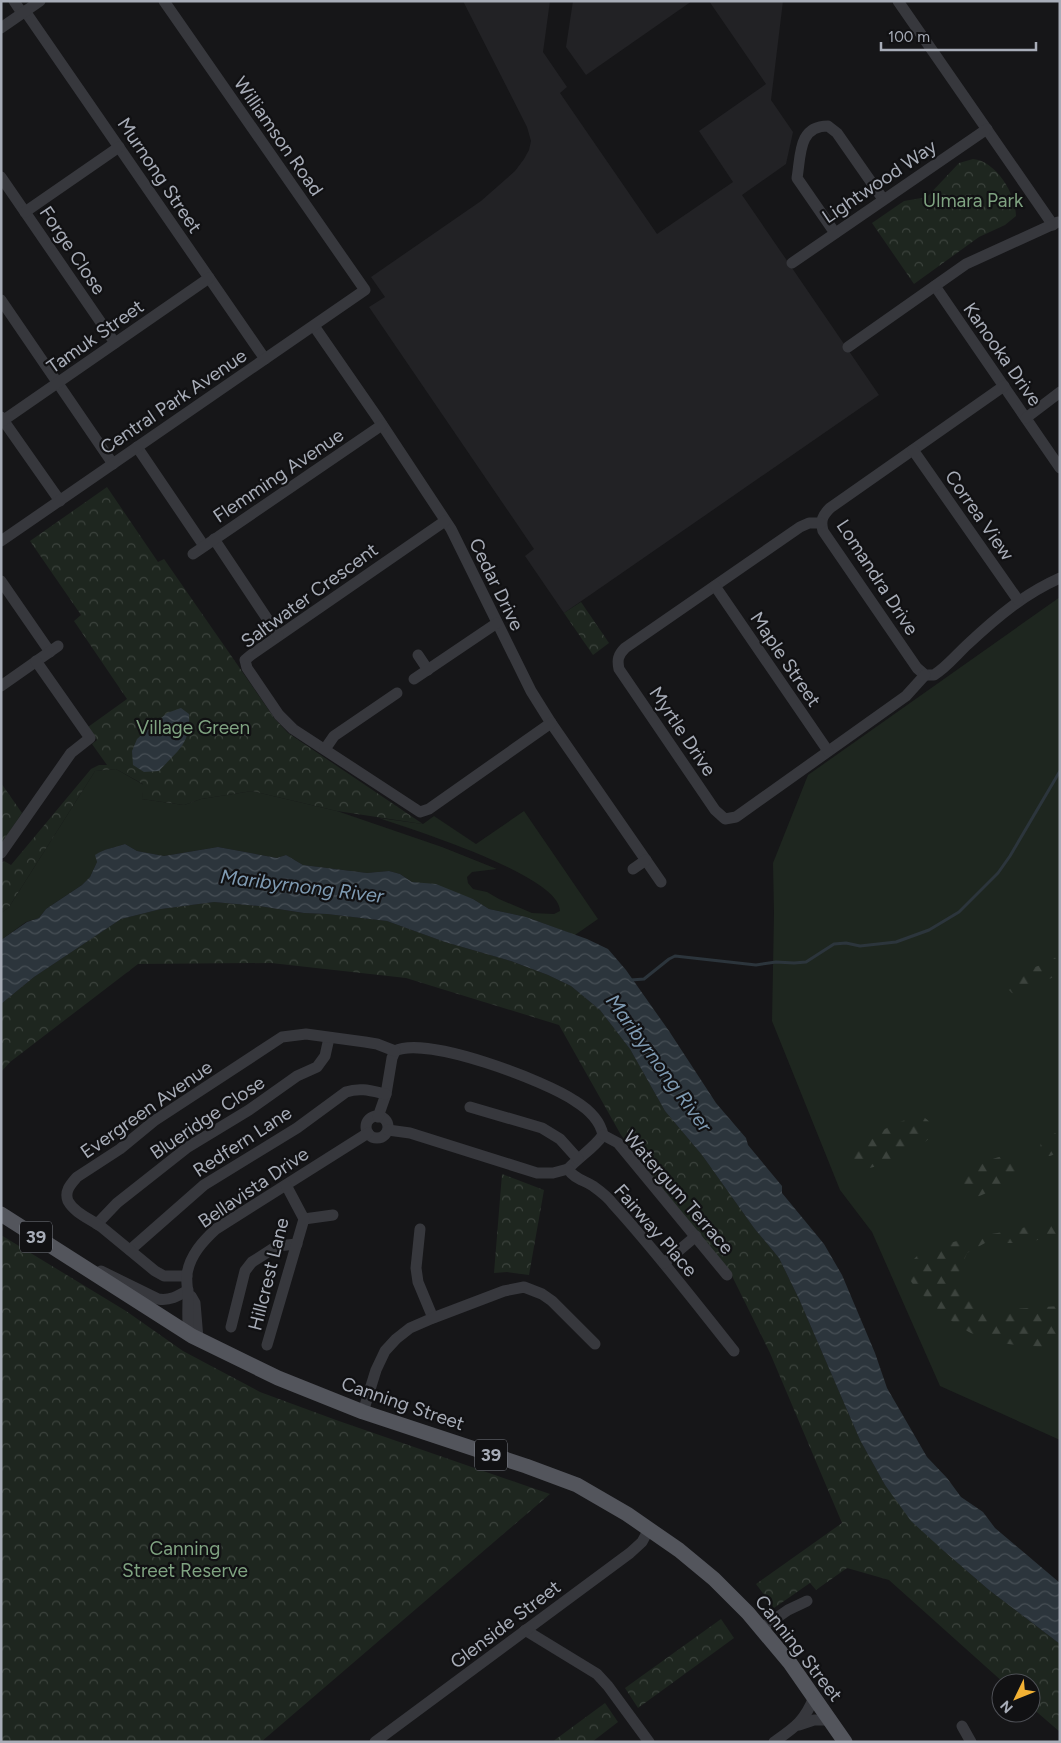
<svg xmlns="http://www.w3.org/2000/svg" width="1061" height="1743" viewBox="0 0 1061 1743" font-family="Figtree,sans-serif">
  <style>
    .built { fill: #222225 }
    .grass { fill: #1e261f }
    .forest { fill: url(#forest-firs) }
    .park { fill: url(#park-crowns) }
    .water { fill: url(#water-waves) }
    .lines { fill: none; stroke-linecap: round; stroke-linejoin: round }
    .stream { stroke: #2c353c; stroke-width: 3 }
    .minor { stroke: #37383d; stroke-width: 11 }
    .major { stroke: #53555c; stroke-width: 15 }
    .labels { text-anchor: middle; stroke-width: 4.5; stroke-linejoin: round; paint-order: stroke }
    .shield { fill: #111113; stroke: #7b7e86; stroke-width: 1 }
    .shield-label { font-size: 18px; font-weight: bold; fill: #a8adb8 }
    .street-label { font-size: 19px; fill: #a8adb8; stroke: #111113 }
    .park-label { font-size: 19px; fill: #7fa381; stroke: #111113 }
    .water-label { font-size: 20px; font-style: italic; fill: #7f9bb3; stroke: #111113 }
  </style>
  <defs>
    <pattern id="forest-firs" width="22" height="20" patternUnits="userSpaceOnUse" patternTransform="scale(1.25)"><rect width="22" height="20" fill="#1e261f"/><path d="M5 1l3.5 6h-7zM16 11l3.5 6h-7z" fill="#3c433d"/></pattern>
    <pattern id="park-crowns" width="20" height="18" patternUnits="userSpaceOnUse" patternTransform="scale(1.25)"><rect width="20" height="18" fill="#1e261f"/><path d="M2 6a3 3 0 1 1 6 0M12 15a3 3 0 1 1 6 0" fill="none" stroke="#3c433d"/></pattern>
    <pattern id="water-waves" width="16" height="10" patternUnits="userSpaceOnUse" patternTransform="scale(1.25)"><rect width="16" height="10" fill="#2c353c"/><path d="M0 5q4-4 8 0t8 0" fill="none" stroke="#485056"/></pattern>
  </defs>
  <rect width="100%" height="100%" fill="#161618"/>
  <g class="built">
    <path d="M 463,1 L 550,1 L 543,52 L 567,87 L 560,93 L 657,234 L 733,182 L 699,131 L 766,84 L 709,1 L 783,1 L 771,100 L 793,132 L 786,164 L 742,195 L 879,395 L 564,613 L 525,556 L 534,549 L 369,307 L 385,297 L 371,277 L 481,201 L 515,171 L 524,159 L 529,150 L 531,141 L 527,127 Z"/>
    <path d="M 573,1 L 692,1 L 586,75 L 566,47 Z"/>
  </g>
  <g class="grass">
    <path d="M 1060,597 L 1060,1440 L 940,1386 L 872,1232 L 840,1190 L 772,1021 L 774,913 L 773,863 L 808,775 Z"/>
    <path d="M 116,769 L 144,785 L 142,799 L 184,805 L 201,799 L 252,791 L 337,811 L 442,847 L 497,869 L 472,872 L 467,877 L 468,883 L 473,889 L 487,892 L 499,899 L 532,913 L 554,914 L 560,911 C 560,875 410,829 379,818 L 423,824 L 434,816 L 476,844 L 524,811 L 598,919 L 575,935 L 526,917 L 489,909 L 473,899 L 423,884 L 412,882 L 400,874 L 389,871 L 367,873 L 303,865 L 286,855 L 277,858 L 218,847 L 164,856 L 137,851 L 125,844 C 114,848 105,848 96,855 L 97,862 L 90,877 L 82,885 L 46,909 L 39,918 L 26,922 L 1,940 L 1,913 L 9,907 L 95,771 Z"/>
  </g>
  <g class="forest">
    <path d="M 1060,953 L 1060,974 L 1017,994 L 1012,993 L 1007,988 C 1009,970 1033,969 1047,963 C 1051,961 1056,957 1060,953 Z"/>
    <path d="M 919,1115 C 925,1118 930,1120 932,1127 C 937,1142 906,1152 896,1156 C 887,1161 871,1171 860,1168 C 856,1167 854,1163 852,1160 C 862,1136 896,1123 919,1115 Z"/>
    <path d="M 1060,1130 L 1060,1152 L 1050,1156 L 1043,1156 L 1040,1150 L 1041,1142 Z"/>
    <path d="M 1003,1156 C 1014,1158 1021,1159 1025,1170 L 1023,1175 L 1017,1180 L 977,1197 L 968,1196 C 949,1175 986,1160 1003,1156 Z"/>
    <path d="M 1060,1217 L 1060,1236 L 1021,1243 L 985,1243 L 967,1253 L 955,1282 L 960,1294 L 982,1311 L 1060,1306 L 1060,1347 C 1050,1348 1039,1346 1029,1346 C 981,1343 960,1332 926,1298 C 916,1288 907,1281 907,1266 L 919,1254 L 935,1247 L 968,1238 L 1015,1230 Z"/>
  </g>
  <g class="park">
    <path d="M 973,159 C 996,161 1016,194 1016,216 L 1005,225 L 979,237 L 914,284 L 872,223 L 904,201 L 927,197 L 959,163 Z"/>
    <path d="M 107,487 L 158,562 L 164,559 L 275,719 L 288,733 L 423,824 L 337,811 L 252,791 L 201,799 L 184,805 L 142,799 L 143,784 L 116,769 L 95,771 L 9,907 L 1,913 L 1,864 L 4,861 L 11,865 L 91,769 L 99,765 L 107,765 L 92,744 L 97,740 L 88,727 L 127,699 L 74,621 L 81,615 L 30,541 Z"/>
    <path d="M 581,602 L 609,643 L 593,655 L 564,613 Z"/>
    <path d="M 1,783 L 22,813 L 1,844 Z"/>
    <path d="M 214,902 L 259,906 L 303,913 L 327,914 L 387,921 L 445,942 L 511,961 L 548,975 L 571,986 L 600,1010 L 630,1049 L 665,1111 L 702,1155 L 754,1228 L 779,1258 L 799,1299 L 860,1440 L 885,1485 L 945,1552 L 989,1590 L 1060,1644 L 1060,1732 L 1031,1707 L 1031,1683 L 1004,1683 L 889,1580 L 847,1568 L 816,1590 L 810,1583 L 774,1608 L 756,1584 L 842,1523 L 770,1353 L 731,1274 L 694,1230 L 621,1135 L 559,1025 L 406,978 L 271,963 L 138,964 L 10,1062 L 1,1072 L 1,1004 L 34,977 L 121,919 L 161,909 Z"/>
    <path d="M 502,1174 L 544,1190 L 529,1275 L 507,1272 L 494,1273 Z"/>
    <path d="M 1,1235 L 126,1311 L 183,1351 L 260,1392 L 336,1420 L 550,1494 L 261,1742 L 1,1742 Z"/>
    <path d="M 721,1619 L 734,1638 L 638,1708 L 625,1688 Z"/>
    <path d="M 605,1703 L 618,1722 L 592,1742 L 552,1742 Z"/>
  </g>
  <g class="water">
    <path d="M 181,708 L 189,714 C 191,744 178,750 159,771 L 144,772 L 133,765 L 132,751 L 137,739 L 167,713 Z"/>
    <path d="M 125,844 L 137,851 L 164,856 L 218,847 L 277,858 L 286,855 L 303,865 L 367,873 L 389,871 L 400,874 L 412,882 L 436,884 L 473,899 L 489,909 L 526,917 L 587,939 L 608,949 L 626,970 L 669,1031 L 716,1103 L 746,1138 L 748,1145 L 782,1186 L 782,1193 L 824,1244 L 842,1275 L 875,1353 L 887,1388 L 927,1457 L 947,1478 L 961,1497 L 983,1512 L 995,1528 L 1060,1583 L 1060,1644 L 989,1590 L 945,1552 L 911,1521 L 885,1485 L 860,1440 L 799,1299 L 779,1258 L 754,1228 L 702,1155 L 665,1111 L 630,1049 L 600,1010 L 571,986 L 548,975 L 511,961 L 445,942 L 387,921 L 327,914 L 304,913 L 259,906 L 214,902 L 161,909 L 121,919 L 34,977 L 1,1004 L 1,940 L 27,922 L 39,918 L 46,909 L 82,885 L 90,877 L 97,862 L 95,855 C 105,848 114,848 125,844 Z"/>
  </g>
  <g class="lines">
    <path class="stream" d="M 631,980 L 644,979 L 669,959 L 675,956 L 756,965 L 776,962 L 794,963 L 806,962 L 834,944 L 846,943 L 860,946 L 896,942 L 929,930 L 959,912 L 998,873 L 1010,856 L 1060,771"/>
    <g class="minor">
      <path d="M 14,1 L 22,13"/>
      <path d="M 898,1 L 1053,225"/>
      <path d="M 25,11 L 265,359"/>
      <path d="M 1,28 L 40,1"/>
      <path d="M 1,177 L 115,343"/>
      <path d="M 25,212 L 119,147"/>
      <path d="M 835,233 L 797,178 C 801,155 798,126 828,126 L 837,133 L 883,199"/>
      <path d="M 792,263 L 987,129"/>
      <path d="M 935,286 L 1060,468"/>
      <path d="M 1,300 L 113,464"/>
      <path d="M 314,326 L 377,417 L 451,529 L 531,691 L 551,723 L 661,882"/>
      <path d="M 848,347 L 966,264 L 1058,222"/>
      <path d="M 1004,386 L 830,508 C 823,515 820,520 823,531 L 917,668 L 925,675 L 934,675 C 947,667 957,654 968,644 C 997,617 1024,594 1060,578"/>
      <path d="M 1,417 L 60,501"/>
      <path d="M 1026,418 L 1060,392"/>
      <path d="M 1,422 L 209,278"/>
      <path d="M 137,447 L 204,546"/>
      <path d="M 913,450 L 1018,600"/>
      <path d="M 445,521 L 251,655 L 245,660 L 247,668 L 279,715 L 293,729 L 420,812 L 429,809 L 551,723"/>
      <path d="M 821,523 L 809,523 L 800,527 L 625,648 C 618,655 617,660 619,669 L 715,810 L 725,819 L 736,817 L 906,696 L 925,675"/>
      <path d="M 214,539 L 278,635"/>
      <path d="M 1,541 L 365,290 L 164,1"/>
      <path d="M 193,554 L 382,425"/>
      <path d="M 1,581 L 50,652"/>
      <path d="M 715,586 L 828,751"/>
      <path d="M 418,655 L 428,670"/>
      <path d="M 414,679 L 497,623"/>
      <path d="M 1,686 L 58,646"/>
      <path d="M 325,749 L 334,736 L 397,693"/>
      <path d="M 1,853 L 71,753 L 90,738 L 36,661"/>
      <path d="M 633,869 L 646,860"/>
      <path d="M 395,1051 C 426,1035 546,1081 575,1101 C 588,1109 600,1120 603,1135 C 594,1148 579,1157 568,1169"/>
      <path d="M 470,1107 L 542,1128 L 560,1139 L 578,1159"/>
      <circle cx="377" cy="1127" r="11"/>
      <path d="M 378,1117 L 386,1094 L 392,1058 L 395,1051"/>
      <path d="M 388,1130 L 410,1133 L 537,1173 L 553,1173 L 568,1169 C 574,1179 584,1180 593,1186 C 600,1191 608,1197 613,1204 C 656,1251 694,1301 734,1351"/>
      <path d="M 603,1135 L 618,1143 L 727,1275"/>
      <path d="M 304,1219 L 333,1215"/>
      <path d="M 97,1224 L 117,1203 L 188,1147 L 249,1110 L 297,1076 L 317,1067 L 325,1056 L 329,1038"/>
      <path d="M 420,1229 L 416,1268 L 418,1282 L 433,1318"/>
      <path d="M 130,1250 L 204,1185 L 297,1128 L 346,1092 C 360,1087 372,1091 386,1094"/>
      <path d="M 664,1263 L 696,1236"/>
      <path d="M 101,1271 L 158,1299 C 170,1301 178,1296 188,1290"/>
      <path d="M 187,1276 L 164,1276 L 155,1271 C 138,1257 121,1243 104,1229 C 93,1220 75,1214 68,1201 C 64,1191 71,1184 77,1177 L 120,1149 L 154,1121 L 282,1037 L 306,1034 L 365,1042 L 377,1044 L 395,1051"/>
      <path d="M 191,1296 L 195,1303 L 198,1339"/>
      <path d="M 231,1327 L 245,1271 L 252,1262 L 277,1246 L 297,1244"/>
      <path d="M 189,1333 C 187,1321 188,1310 188,1298 C 188,1290 186,1282 187,1274 C 190,1255 203,1241 216,1229 L 368,1133"/>
      <path d="M 267,1345 L 304,1219 L 286,1185"/>
      <path d="M 363,1412 L 376,1370 L 385,1351 L 396,1339 L 410,1328 L 433,1318 L 504,1291 L 524,1287 L 542,1294 L 552,1301 L 595,1344"/>
      <path d="M 762,1628 L 788,1610 L 807,1601"/>
      <path d="M 525,1630 L 597,1674 L 608,1686 L 649,1742"/>
      <path d="M 799,1725 L 814,1720 L 830,1720"/>
      <path d="M 962,1726 L 971,1742"/>
      <path d="M 375,1742 L 630,1553 L 642,1542 L 649,1529"/>
      <path d="M 774,1742 C 794,1728 805,1721 814,1697"/>
    </g>
    <path class="major" d="M 1,1214 L 192,1336 L 278,1378 L 363,1412 L 526,1466 L 577,1485 L 627,1514 L 679,1550 L 714,1579 L 748,1613 L 790,1663 L 845,1742"/>
  </g>
  <g class="labels">
    <g class="shield">
      <rect x="20" y="1221.5" width="32" height="31" rx="4"/>
      <rect x="475" y="1439.5" width="32" height="31" rx="4"/>
    </g>
    <g class="shield-label">
      <text x="36" y="1243">39</text>
      <text x="491" y="1461">39</text>
    </g>
    <g class="street-label">
      <text transform="translate(279 136) rotate(55)" y="7">Williamson Road</text>
      <text transform="translate(160 175) rotate(56)" y="7">Murnong Street</text>
      <text transform="translate(879 181) rotate(-34)" y="7">Lightwood Way</text>
      <text transform="translate(73 250) rotate(56)" y="7">Forge Close</text>
      <text transform="translate(95 336) rotate(-35)" y="7">Tamuk Street</text>
      <text transform="translate(1003 354) rotate(55)" y="7">Kanooka Drive</text>
      <text transform="translate(173 401) rotate(-34)" y="7">Central Park Avenue</text>
      <text transform="translate(278 475) rotate(-34)" y="7">Flemming Avenue</text>
      <text transform="translate(980 515) rotate(55)" y="7">Correa View</text>
      <text transform="translate(878 577) rotate(57)" y="7">Lomandra Drive</text>
      <text transform="translate(497 584) rotate(64)" y="7">Cedar Drive</text>
      <text transform="translate(309 595) rotate(-36)" y="7">Saltwater Crescent</text>
      <text transform="translate(786 659) rotate(56)" y="7">Maple Street</text>
      <text transform="translate(683 731) rotate(56)" y="7">Myrtle Drive</text>
      <text transform="translate(146 1109) rotate(-35)" y="7">Evergreen Avenue</text>
      <text transform="translate(207 1117) rotate(-34)" y="7">Blueridge Close</text>
      <text transform="translate(242 1141) rotate(-33)" y="7">Redfern Lane</text>
      <text transform="translate(253 1187) rotate(-34)" y="7">Bellavista Drive</text>
      <text transform="translate(679 1192) rotate(49)" y="7">Watergum Terrace</text>
      <text transform="translate(656 1230) rotate(49)" y="7">Fairway Place</text>
      <text transform="translate(268 1274) rotate(-76)" y="7">Hillcrest Lane</text>
      <text transform="translate(403 1403) rotate(19)" y="7">Canning Street</text>
      <text transform="translate(505 1624) rotate(-37)" y="7">Glenside Street</text>
      <text transform="translate(799 1648) rotate(52)" y="7">Canning Street</text>
    </g>
    <g class="park-label">
      <text x="973" y="207">Ulmara Park</text>
      <text x="193" y="734">Village Green</text>
      <text x="185" y="1555">Canning<tspan x="185" dy="22">Street Reserve</tspan></text>
    </g>
    <g class="water-label">
      <text transform="translate(302 886) rotate(7)" y="7">Maribyrnong River</text>
      <text transform="translate(659 1063) rotate(54)" y="7">Maribyrnong River</text>
    </g>
  </g>
  <rect width="1061" height="1743" fill="none" stroke="#a8adb8" stroke-width="5"/>
  <g transform="translate(1016 1698) rotate(227)"><circle r="24" fill="#111113" stroke="#4d4f55"/>
  <path d="M0-4L9 19L0 12L-9 19Z" fill="#f2b134"/>
  <text y="-8" font-size="14" font-weight="bold" text-anchor="middle" fill="#a8adb8">N</text>
  </g>
  <path d="M881 42v8h155v-8" fill="none" stroke="#a8adb8" stroke-width="2.5"/>
  <text x="888" y="42" font-size="15" fill="#a8adb8" stroke="#111113" stroke-width="4" paint-order="stroke">100 m</text>
</svg>
